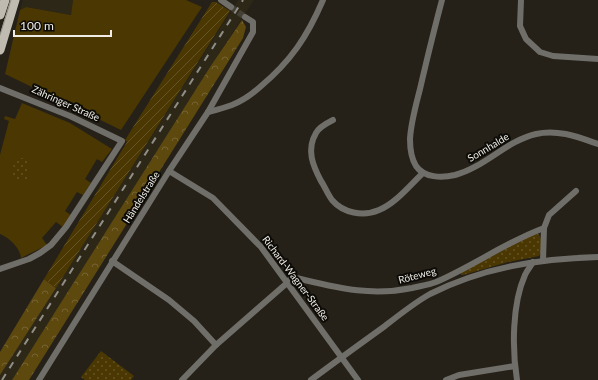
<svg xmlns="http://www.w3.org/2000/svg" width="598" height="380" viewBox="0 0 598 380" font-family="Lato,sans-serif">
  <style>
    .built { fill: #2d2717 }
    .grass { fill: #4a3701 }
    .forest { fill: url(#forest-crowns) }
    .park { fill: url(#park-dots) }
    .garden { fill: url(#garden-furrows) }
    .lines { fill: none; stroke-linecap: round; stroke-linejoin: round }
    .street-tunnel { stroke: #434037; stroke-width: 6; stroke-dasharray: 6 3; stroke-linecap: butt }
    .street { stroke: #706e69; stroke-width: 6 }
    .primary { stroke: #c0bbb1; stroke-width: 9 }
    .tram { stroke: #918e86; stroke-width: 1 }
    .rail { stroke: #918e86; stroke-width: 2; stroke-dasharray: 7 7; stroke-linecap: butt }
    .labels { text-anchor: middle; stroke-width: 4; stroke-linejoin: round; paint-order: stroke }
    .street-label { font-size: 10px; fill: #efede6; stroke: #0d0b07 }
  </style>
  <defs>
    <pattern id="forest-crowns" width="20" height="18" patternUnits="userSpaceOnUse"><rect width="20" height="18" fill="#5d480e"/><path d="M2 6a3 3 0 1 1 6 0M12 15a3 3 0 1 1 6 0" fill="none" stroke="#756331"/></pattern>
    <pattern id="park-dots" width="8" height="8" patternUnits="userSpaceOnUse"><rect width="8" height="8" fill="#4a3701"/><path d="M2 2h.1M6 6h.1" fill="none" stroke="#645426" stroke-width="1.8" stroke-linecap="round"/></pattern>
    <pattern id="garden-furrows" width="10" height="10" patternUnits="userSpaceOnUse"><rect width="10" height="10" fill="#4a3701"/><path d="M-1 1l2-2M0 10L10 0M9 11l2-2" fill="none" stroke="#645426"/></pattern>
  </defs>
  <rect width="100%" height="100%" fill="#252118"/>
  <g class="built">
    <path d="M 23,0 L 73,0 L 71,15 L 26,7 L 20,10 Z"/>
    <path d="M 238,0 L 254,0 L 210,67 L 12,380 L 0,380 L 0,375 Z"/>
  </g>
  <g class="grass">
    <path d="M 73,0 L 186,0 L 202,7 L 121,130 L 5,74 L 20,10 L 26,7 L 71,15 Z"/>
    <path d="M 22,103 L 70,123 L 112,149 L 102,162 L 97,159 L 85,179 L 91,183 L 83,195 L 77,192 L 65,211 L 71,215 L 63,227 L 56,222 L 42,238 L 47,245 L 21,258 C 20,248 10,238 0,234 L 0,155 L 9,121 L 4,119 L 5,116 L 15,119 Z"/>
  </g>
  <g class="forest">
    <path d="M 242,20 L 246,27 L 243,38 L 29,380 L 12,380 L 210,67 Z"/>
    <path d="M 44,279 L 56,288 L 0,375 L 0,352 Z"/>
  </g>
  <g class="park">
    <path d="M 16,157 L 28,159 L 27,169 L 28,180 L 24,181 L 10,177 Z"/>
    <path d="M 537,232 C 543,239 544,249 539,256 L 508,262 L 463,275 L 461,275 L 461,272 Z"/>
    <path d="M 101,351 L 134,376 L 131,380 L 85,380 L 81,377 Z"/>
  </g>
  <path class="garden" d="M 212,2 L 216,2 L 230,11 L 56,288 L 44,279 L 127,142 L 125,140 Z"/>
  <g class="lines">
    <path class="street-tunnel" d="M 231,7 L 245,17"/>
    <g class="street">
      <path d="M 221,0 L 231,7"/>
      <path d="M 442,0 C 434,30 427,59 420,89 C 416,105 411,122 410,139 C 410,148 411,158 416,166 C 424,178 442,178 455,175 C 485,167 506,141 536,134 C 558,129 578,137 598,144"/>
      <path d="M 521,0 L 520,26 L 526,39 L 540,52 L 553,56 L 598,59"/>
      <path d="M 0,88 L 70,116 L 122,141 L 66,227 L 51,245 L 40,253 L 29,259 L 0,269"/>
      <path d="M 208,112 C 216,110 224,108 232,105 C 242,101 252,94 260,87 C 291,61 307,37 323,0"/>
      <path d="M 333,120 C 327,123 319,127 316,133 C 306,150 313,166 321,181 C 325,187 328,195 332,200 C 343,213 363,217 379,210 C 396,203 410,185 423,173"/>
      <path d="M 169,171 L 213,198 L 261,247 L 358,380"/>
      <path d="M 112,261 L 169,300 L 194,321 L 216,345"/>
      <path d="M 543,261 L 544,228"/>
      <path d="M 39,380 L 169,171 L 208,112 L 253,32 L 253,22 L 245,17"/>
      <path d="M 182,380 L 216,345 L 287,283 L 292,277 C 335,287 368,297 412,288 C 420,286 428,285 436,282 C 473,266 506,242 544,228 L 549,215 L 576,191"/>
      <path d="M 311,380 C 335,362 360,344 385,326 C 399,315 414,303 430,294 C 484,267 538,259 598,257"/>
      <path d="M 446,380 L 459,375 L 515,366"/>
      <path d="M 517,380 C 512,349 512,304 525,275 C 527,270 531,266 533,262"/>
    </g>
    <g class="primary">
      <path d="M 0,15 L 5,0"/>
      <path d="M 0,50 L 15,0"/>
    </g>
    <path class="tram" d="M 0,35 L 11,0"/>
    <path class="rail" d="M 2,380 L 243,0"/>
  </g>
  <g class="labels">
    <g class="street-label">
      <text transform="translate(66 103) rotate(24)" y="4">Zähringer Straße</text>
      <text transform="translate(488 147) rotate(-31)" y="4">Sonnhalde</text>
      <text transform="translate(141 197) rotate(-58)" y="4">Händelstraße</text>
      <text transform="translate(417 275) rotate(-15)" y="4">Röteweg</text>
      <text transform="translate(296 278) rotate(53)" y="4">Richard-Wagner-Straße</text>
    </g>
  </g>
  <path d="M14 30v6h97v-6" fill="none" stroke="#efede6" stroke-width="2"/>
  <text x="20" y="30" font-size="12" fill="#efede6" stroke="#0d0b07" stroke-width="3" paint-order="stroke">100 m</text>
</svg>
